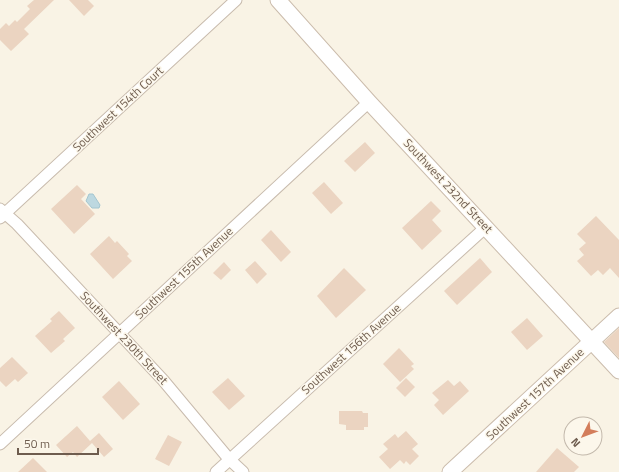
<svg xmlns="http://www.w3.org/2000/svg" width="619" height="472" viewBox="0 0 619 472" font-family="'Titillium Web',sans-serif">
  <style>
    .water { fill: #bdd8e0; stroke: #a4c6d0 }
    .building { fill: #ebd4c1 }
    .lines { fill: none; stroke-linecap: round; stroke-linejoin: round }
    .street-casing { stroke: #c8bbad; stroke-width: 13 }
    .secondary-casing { stroke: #cbbcac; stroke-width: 17 }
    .street { stroke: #fff; stroke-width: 11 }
    .secondary { stroke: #fff; stroke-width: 15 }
    .labels { text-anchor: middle; stroke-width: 3; stroke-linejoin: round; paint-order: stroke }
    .street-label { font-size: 12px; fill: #6e5c4e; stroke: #fcf7eb }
  </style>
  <rect width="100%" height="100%" fill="#f9f3e5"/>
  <path class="water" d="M 89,194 L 93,194 L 100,205 L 99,208 L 92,208 L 86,201 Z"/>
  <g class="building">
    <path d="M 34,0 L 54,0 L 24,29 L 29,34 L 11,51 L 0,40 L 0,29 L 6,23 L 9,26 L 15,20 L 17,22 L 30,9 L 27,6 Z"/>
    <path d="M 69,0 L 88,0 L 94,6 L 84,16 Z"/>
    <path d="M 365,142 L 375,153 L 355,172 L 344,161 Z"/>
    <path d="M 324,182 L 343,203 L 331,214 L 312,193 Z"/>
    <path d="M 77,185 L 86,194 L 81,199 L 95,214 L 74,234 L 51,209 Z"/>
    <path d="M 431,201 L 441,211 L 432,220 L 442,231 L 422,250 L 402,228 Z"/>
    <path d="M 596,216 L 619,240 L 619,278 L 610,268 L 603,275 L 598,270 L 591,276 L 577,261 L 584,255 L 579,249 L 586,243 L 577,234 Z"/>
    <path d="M 271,230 L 291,252 L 281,262 L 261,240 Z"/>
    <path d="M 109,236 L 115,243 L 117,241 L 129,254 L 127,256 L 132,261 L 113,279 L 90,254 Z"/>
    <path d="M 480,258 L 492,272 L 457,305 L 444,291 Z"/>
    <path d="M 255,261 L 267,274 L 257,284 L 245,270 Z"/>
    <path d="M 224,262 L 231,270 L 221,280 L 213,273 Z"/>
    <path d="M 344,268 L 366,290 L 336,318 L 317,296 Z"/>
    <path d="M 59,311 L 75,328 L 63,339 L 65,341 L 51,353 L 35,336 L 52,321 L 50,319 Z"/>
    <path d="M 527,318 L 543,336 L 527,350 L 511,332 Z"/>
    <path d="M 619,328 L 619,358 L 604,342 Z"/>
    <path d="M 399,348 L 414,364 L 411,366 L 414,369 L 400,382 L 383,364 Z"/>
    <path d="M 12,357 L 28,373 L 18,382 L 15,379 L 6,387 L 0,381 L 0,368 Z"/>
    <path d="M 228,378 L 245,396 L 229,410 L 212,392 Z"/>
    <path d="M 406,378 L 415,387 L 405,397 L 396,388 Z"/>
    <path d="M 448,380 L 454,386 L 460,381 L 469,391 L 443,415 L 434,405 L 439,400 L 432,393 Z"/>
    <path d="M 119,381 L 140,404 L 123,420 L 102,397 Z"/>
    <path d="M 339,411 L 362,411 L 363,413 L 368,413 L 368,427 L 364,427 L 364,430 L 346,430 L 346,425 L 339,424 Z"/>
    <path d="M 77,426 L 90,441 L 99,433 L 113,449 L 104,457 L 92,443 L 77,457 L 73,452 L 67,457 L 56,445 Z"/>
    <path d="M 406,431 L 418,444 L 412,449 L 419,456 L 410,465 L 406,461 L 404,464 L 400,460 L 390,469 L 379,457 L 388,449 L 383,444 L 395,434 L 398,438 Z"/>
    <path d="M 168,435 L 182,442 L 169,466 L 155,459 Z"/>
    <path d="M 557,448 L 579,467 L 574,472 L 536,472 Z"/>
    <path d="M 33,458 L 47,472 L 18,472 Z"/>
  </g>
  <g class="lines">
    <g class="street-casing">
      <g id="street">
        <path d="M 0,209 L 17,224 L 163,380 L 229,459 L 243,472"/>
        <path d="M 0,218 L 236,0"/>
        <path d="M 0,444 L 369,102"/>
        <path d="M 216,472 L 486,227"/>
      </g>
    </g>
    <g class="secondary-casing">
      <g id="secondary">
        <path d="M 278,0 L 369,102 L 619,371"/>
        <path d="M 450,472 L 619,316"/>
      </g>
    </g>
    <use href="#street" class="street"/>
    <use href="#secondary" class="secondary"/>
  </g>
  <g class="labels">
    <g class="street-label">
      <text transform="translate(118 109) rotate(-43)" y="4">Southwest 154th Court</text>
      <text transform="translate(448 186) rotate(47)" y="4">Southwest 232nd Street</text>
      <text transform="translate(184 273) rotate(-43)" y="4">Southwest 155th Avenue</text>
      <text transform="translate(124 338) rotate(47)" y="4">Southwest 230th Street</text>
      <text transform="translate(351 349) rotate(-42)" y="4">Southwest 156th Avenue</text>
      <text transform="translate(535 394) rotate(-43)" y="4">Southwest 157th Avenue</text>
    </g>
  </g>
  <g transform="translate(583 436) rotate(228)"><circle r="19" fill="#fcf7eb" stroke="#c3b9ac"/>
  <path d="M0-3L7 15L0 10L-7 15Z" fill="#d37d5a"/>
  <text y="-6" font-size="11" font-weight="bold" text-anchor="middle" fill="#6e5c4e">N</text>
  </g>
  <path d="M18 448v6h80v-6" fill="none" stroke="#6e5c4e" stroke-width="2"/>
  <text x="24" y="448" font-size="12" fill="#6e5c4e" stroke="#fcf7eb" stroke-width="3" paint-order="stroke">50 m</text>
</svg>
